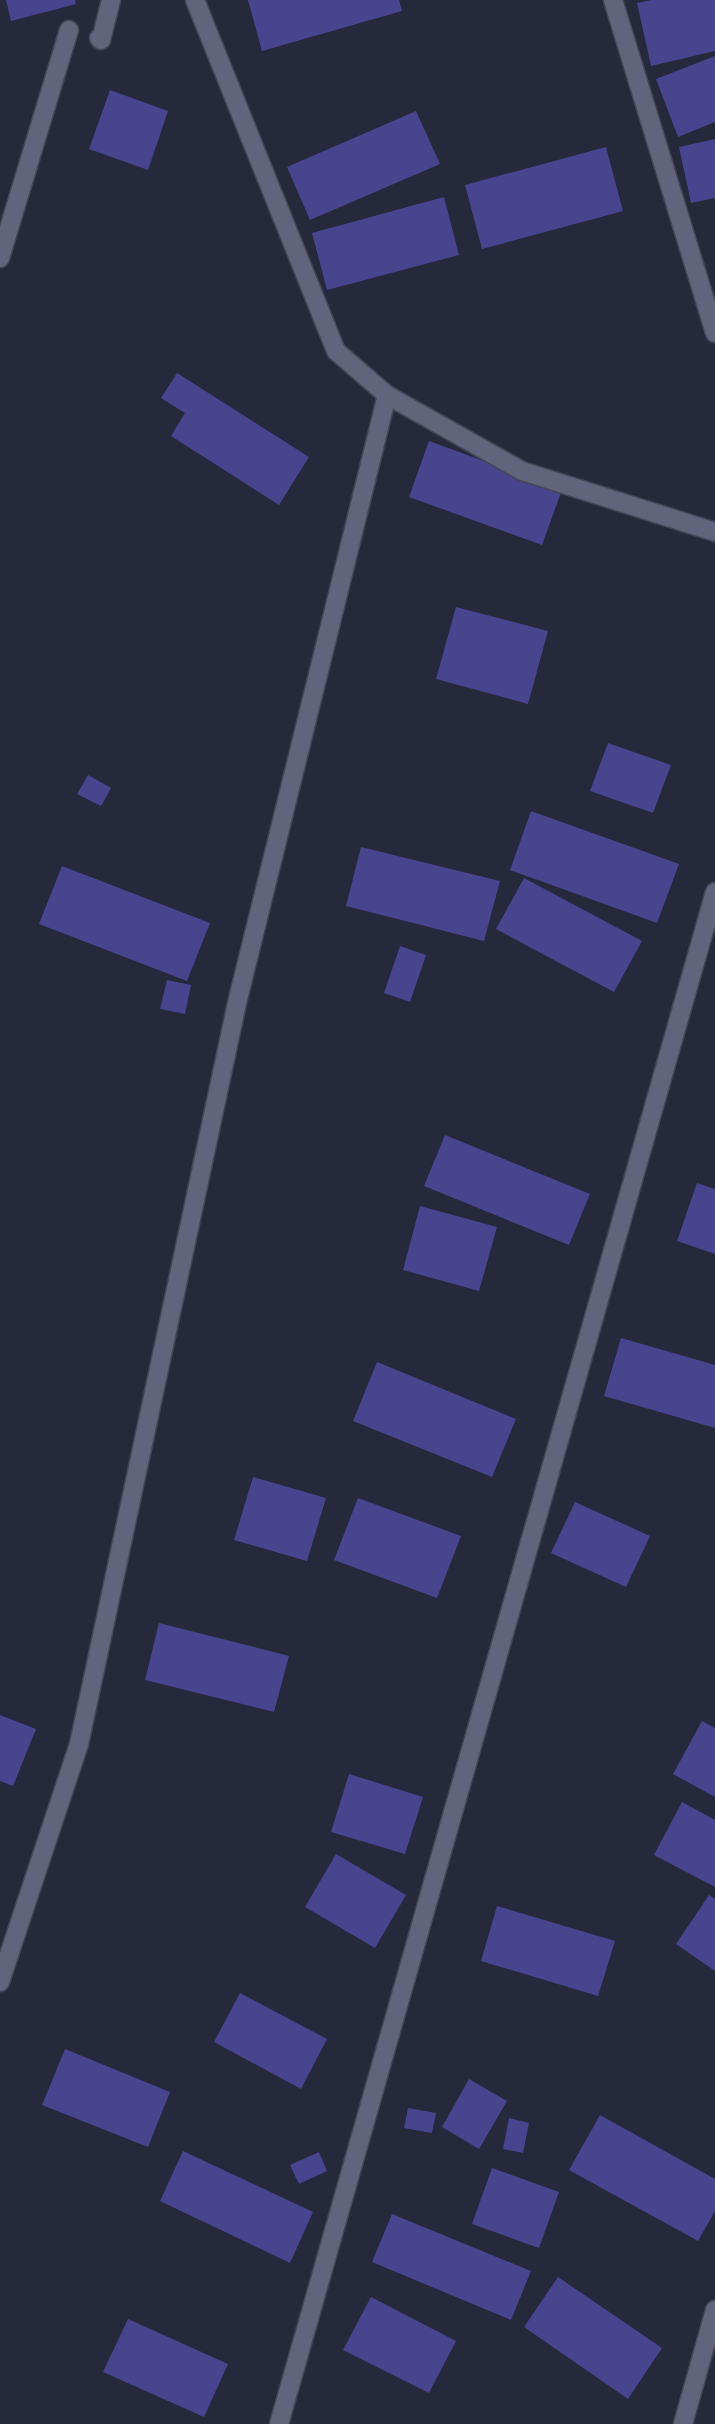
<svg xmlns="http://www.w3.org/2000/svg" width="715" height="2424" viewBox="0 0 715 2424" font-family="Jost,sans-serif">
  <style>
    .building { fill: #47458e }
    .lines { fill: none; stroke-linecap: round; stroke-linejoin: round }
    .street-casing { stroke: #454556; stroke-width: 21 }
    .street { stroke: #62647b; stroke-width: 18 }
  </style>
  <rect width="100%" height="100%" fill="#26283c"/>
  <g class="building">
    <path d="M 6,0 L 75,0 L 76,4 L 11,21 Z"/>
    <path d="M 248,0 L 399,0 L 402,11 L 262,51 Z"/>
    <path d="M 651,0 L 715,0 L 715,51 L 651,66 L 637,3 Z"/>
    <path d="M 715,56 L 715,122 L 678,137 L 656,79 Z"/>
    <path d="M 110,90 L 168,111 L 148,170 L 89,149 Z"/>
    <path d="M 416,111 L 440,164 L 310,220 L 287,167 Z"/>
    <path d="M 715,139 L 715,198 L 691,203 L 679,147 Z"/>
    <path d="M 606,147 L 623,211 L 482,249 L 465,185 Z"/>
    <path d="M 444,197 L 459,255 L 327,290 L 312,233 Z"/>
    <path d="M 177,373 L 309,457 L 279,505 L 171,436 L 185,413 L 161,398 Z"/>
    <path d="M 429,441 L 533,479 L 566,479 L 542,545 L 409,497 Z"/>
    <path d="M 456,607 L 548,631 L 528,704 L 436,679 Z"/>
    <path d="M 608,743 L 671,765 L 653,813 L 590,791 Z"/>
    <path d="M 88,775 L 111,788 L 101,806 L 77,794 Z"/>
    <path d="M 531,811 L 679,864 L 657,923 L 510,870 Z"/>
    <path d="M 361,847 L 500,881 L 484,941 L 346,906 Z"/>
    <path d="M 62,866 L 210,923 L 187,981 L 39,924 Z"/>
    <path d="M 524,878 L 642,941 L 614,992 L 496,929 Z"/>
    <path d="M 400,946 L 426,955 L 410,1002 L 384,993 Z"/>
    <path d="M 167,980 L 191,985 L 185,1014 L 160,1009 Z"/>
    <path d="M 445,1135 L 590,1194 L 569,1245 L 424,1186 Z"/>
    <path d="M 697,1183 L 715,1189 L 715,1254 L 677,1241 Z"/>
    <path d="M 420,1206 L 497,1227 L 479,1291 L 403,1270 Z"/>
    <path d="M 621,1338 L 715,1365 L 715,1428 L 604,1396 Z"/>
    <path d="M 377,1362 L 516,1419 L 492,1477 L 353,1421 Z"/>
    <path d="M 253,1477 L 326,1498 L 307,1561 L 234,1540 Z"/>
    <path d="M 358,1498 L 461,1536 L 437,1598 L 334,1560 Z"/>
    <path d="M 575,1502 L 650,1536 L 626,1587 L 551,1553 Z"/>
    <path d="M 159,1623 L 289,1656 L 274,1712 L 145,1680 Z"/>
    <path d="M 0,1715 L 36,1729 L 13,1786 L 0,1781 Z"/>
    <path d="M 702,1721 L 715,1728 L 715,1797 L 673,1774 Z"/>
    <path d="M 349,1774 L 423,1797 L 405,1854 L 331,1832 Z"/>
    <path d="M 682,1802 L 715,1820 L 715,1887 L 654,1855 Z"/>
    <path d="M 336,1854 L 406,1895 L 375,1948 L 305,1907 Z"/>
    <path d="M 709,1895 L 715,1899 L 715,1971 L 676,1944 Z"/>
    <path d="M 497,1906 L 615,1941 L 598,1996 L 481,1961 Z"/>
    <path d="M 240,1993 L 327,2039 L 301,2089 L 214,2042 Z"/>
    <path d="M 65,2049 L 170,2092 L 148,2147 L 42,2105 Z"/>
    <path d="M 469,2079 L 507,2101 L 479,2149 L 442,2127 Z"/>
    <path d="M 408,2108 L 436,2113 L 432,2133 L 404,2128 Z"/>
    <path d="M 600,2115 L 715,2179 L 715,2211 L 698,2241 L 569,2170 Z"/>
    <path d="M 509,2118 L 529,2123 L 523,2153 L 503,2149 Z"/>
    <path d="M 183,2151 L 313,2212 L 290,2263 L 160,2201 Z"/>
    <path d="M 319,2152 L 327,2171 L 299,2184 L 290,2165 Z"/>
    <path d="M 492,2168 L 559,2192 L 539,2248 L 472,2224 Z"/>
    <path d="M 392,2214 L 531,2271 L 511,2320 L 372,2262 Z"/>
    <path d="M 558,2277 L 662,2348 L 628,2399 L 524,2327 Z"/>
    <path d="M 371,2297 L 456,2341 L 429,2393 L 343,2350 Z"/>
    <path d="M 128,2319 L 228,2364 L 204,2417 L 103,2372 Z"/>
  </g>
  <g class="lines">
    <g class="street-casing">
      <g id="street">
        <path d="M 195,0 L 336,351 L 387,395 L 522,471 L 715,532"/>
        <path d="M 613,0 L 715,333"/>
        <path d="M 99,38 L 101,40 L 111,0"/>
        <path d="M 0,258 L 69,30"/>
        <path d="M 0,1982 L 79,1744 L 237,1003 L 387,395"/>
        <path d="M 279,2424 L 715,892"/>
        <path d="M 683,2424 L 715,2310"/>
      </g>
    </g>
    <use href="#street" class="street"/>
  </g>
</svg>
